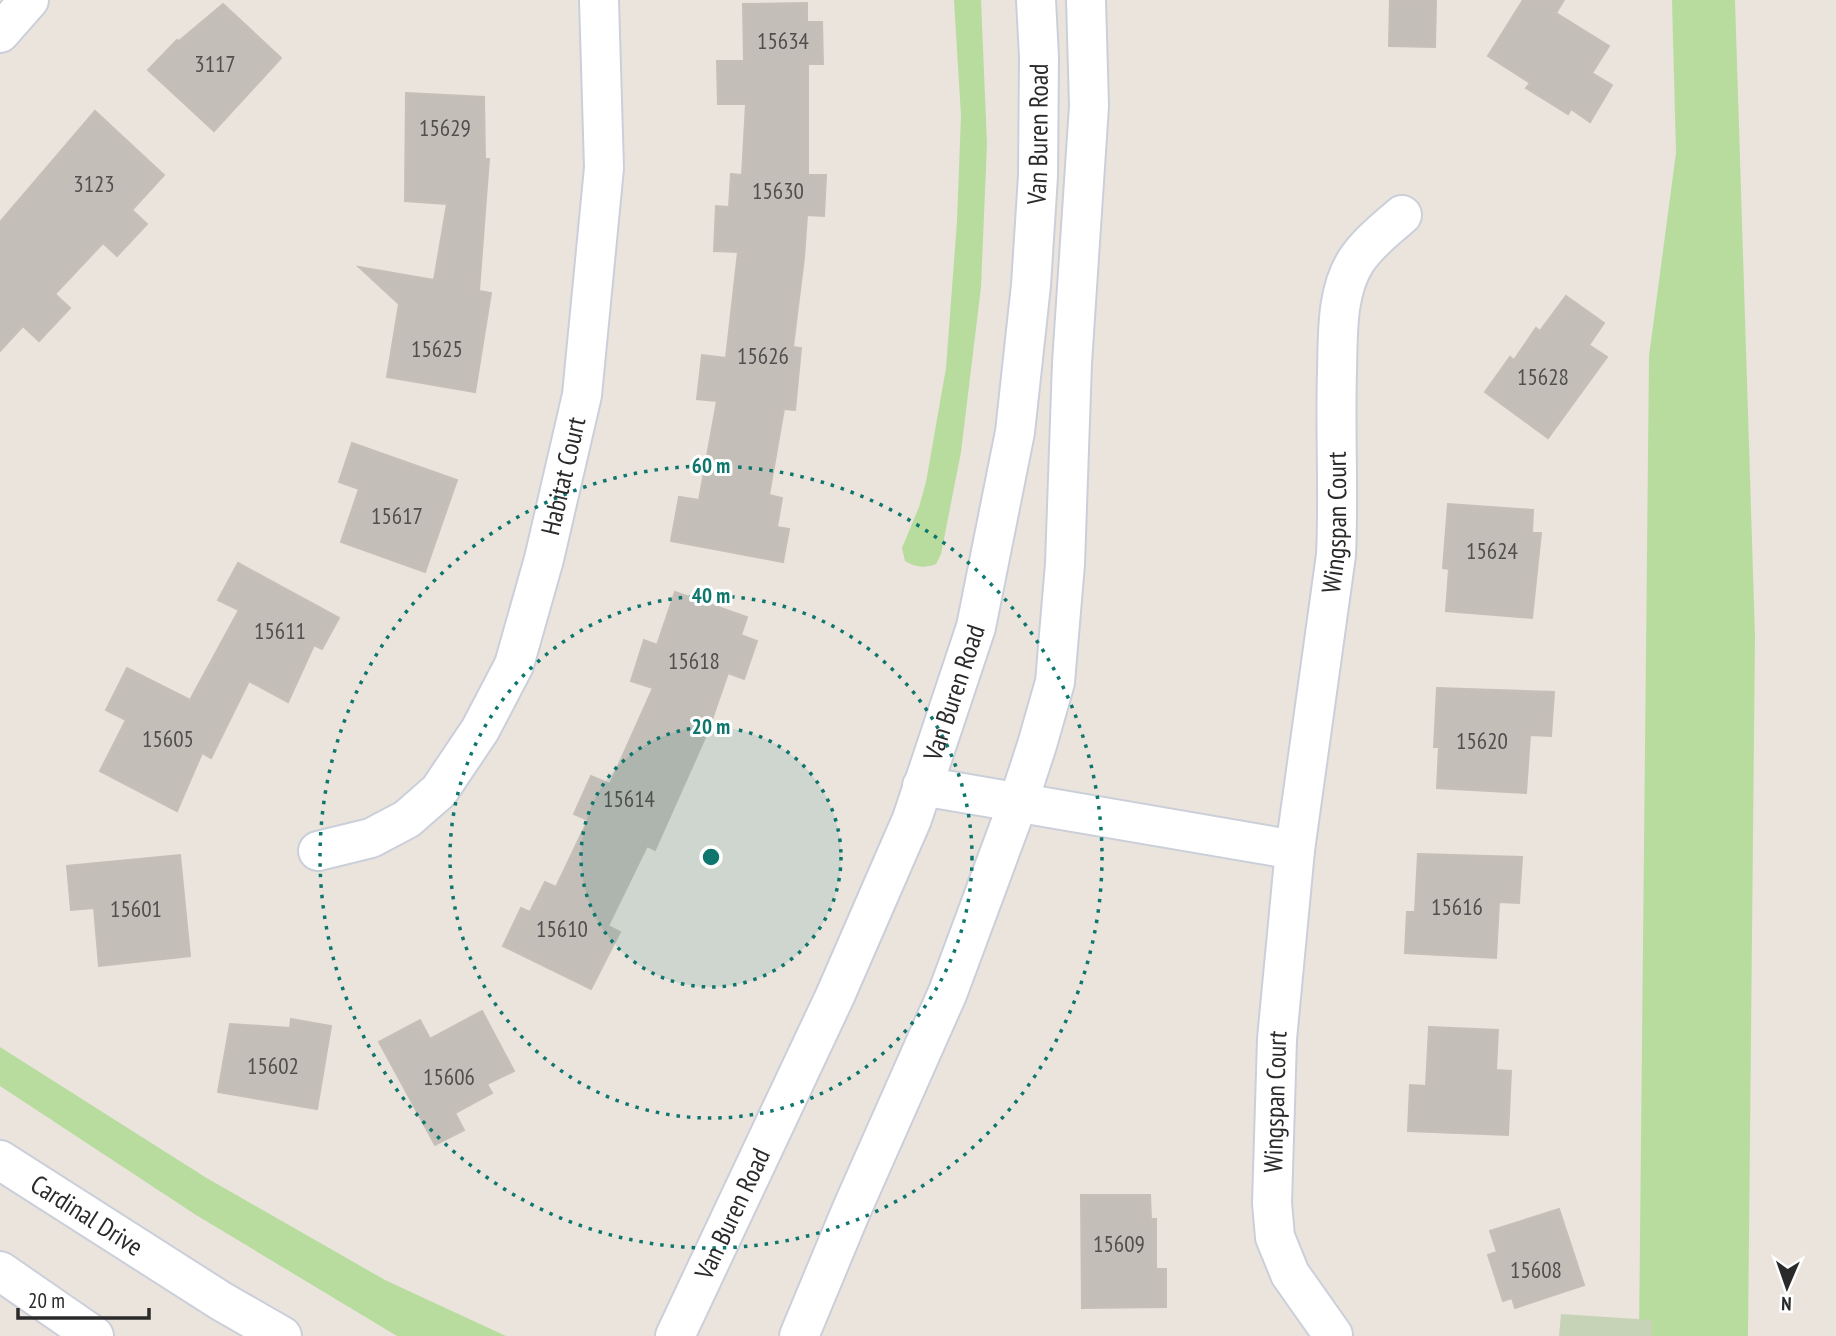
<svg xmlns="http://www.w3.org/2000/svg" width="1836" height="1336" viewBox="0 0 1836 1336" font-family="'PT Sans Narrow',sans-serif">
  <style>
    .green { fill: #b8dc9e }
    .cemetery { fill: #c6d3b6 }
    .building { fill: #c3bfb8; stroke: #c6bfb7; stroke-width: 2 }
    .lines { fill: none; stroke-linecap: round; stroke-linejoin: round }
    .street-casing { stroke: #cbcfda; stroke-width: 42 }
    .secondary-casing { stroke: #cbcfda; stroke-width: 42 }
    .street { stroke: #fff; stroke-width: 38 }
    .secondary { stroke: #fff; stroke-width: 38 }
    .ring { fill: none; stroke: #0f766e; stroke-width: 3.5; stroke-dasharray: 3.5 7 }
    .labels { text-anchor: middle; stroke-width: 6; stroke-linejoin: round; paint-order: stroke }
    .number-label { font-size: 23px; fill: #504f4e }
    .street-label { font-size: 26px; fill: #2a2a2a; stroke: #fff }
    .centre { fill: #0f766e; stroke: #fff; stroke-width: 3.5 }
    .ring-label { font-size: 21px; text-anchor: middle; font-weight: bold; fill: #0f766e; stroke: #fff; stroke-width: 6; stroke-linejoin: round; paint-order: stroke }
  </style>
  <rect width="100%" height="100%" fill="#eae4dd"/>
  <g class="green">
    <path d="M 954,0 L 981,0 L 987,144 L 981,287 L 961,452 L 941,554 L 936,564 C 925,568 916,568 905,561 L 902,548 L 919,507 L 926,482 L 946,368 L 957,221 L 961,116 Z"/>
    <path d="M 1672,0 L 1735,0 L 1755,636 L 1748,1336 L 1639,1336 L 1649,356 L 1676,153 Z"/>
    <path d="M 0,1047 L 205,1177 L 385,1280 L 506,1336 L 397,1336 L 196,1215 L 0,1086 Z"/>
  </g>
  <path class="cemetery" d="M 1561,1314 L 1652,1320 L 1652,1336 L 1559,1336 Z"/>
  <g class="building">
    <path d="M 1390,0 L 1436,0 L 1435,47 L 1389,46 Z"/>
    <path d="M 1523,0 L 1564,0 L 1556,13 L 1609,46 L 1592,73 L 1612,85 L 1590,122 L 1571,109 L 1568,114 L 1526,88 L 1530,83 L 1488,56 Z"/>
    <path d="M 807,3 L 807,22 L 822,22 L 823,64 L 808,64 L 808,175 L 826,175 L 824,216 L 807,215 L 804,258 L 793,347 L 801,348 L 795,410 L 784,409 L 769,495 L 782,498 L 777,527 L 789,529 L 783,562 L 671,541 L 679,497 L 699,500 L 717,401 L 697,399 L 702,355 L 726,358 L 738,252 L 714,251 L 716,206 L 729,207 L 731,174 L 742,175 L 746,104 L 718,104 L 717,61 L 744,61 L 743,4 Z"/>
    <path d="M 223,4 L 281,58 L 214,131 L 148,70 L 177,40 L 179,41 Z"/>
    <path d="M 406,93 L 484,97 L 485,159 L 489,159 L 479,291 L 491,293 L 475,392 L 387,377 L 399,304 L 359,267 L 434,280 L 447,204 L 405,201 Z"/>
    <path d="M 95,111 L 164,175 L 132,210 L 147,224 L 117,256 L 103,243 L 55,294 L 70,308 L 39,341 L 23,326 L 0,351 L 0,222 Z"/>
    <path d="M 1566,296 L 1604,323 L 1589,345 L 1607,357 L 1548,438 L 1485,392 L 1510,357 L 1514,360 L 1536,328 L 1540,331 Z"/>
    <path d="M 352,443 L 457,480 L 425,572 L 341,542 L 359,489 L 339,482 Z"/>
    <path d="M 1448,504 L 1533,510 L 1532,533 L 1541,533 L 1532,618 L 1446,611 L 1449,569 L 1443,568 Z"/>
    <path d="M 238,563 L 339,618 L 322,649 L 314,645 L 288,702 L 249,681 L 211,758 L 202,753 L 177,811 L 100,771 L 126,720 L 106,710 L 127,668 L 190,700 L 239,610 L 218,600 Z"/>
    <path d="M 675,592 L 747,617 L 741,635 L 757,641 L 744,679 L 728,673 L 708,731 L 655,850 L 647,846 L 608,926 L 620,932 L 591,989 L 503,946 L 521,908 L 530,912 L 545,882 L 556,887 L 588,820 L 574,814 L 591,776 L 610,784 L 653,688 L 631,681 L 644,640 L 657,645 Z"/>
    <path d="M 1437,688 L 1554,692 L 1551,736 L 1530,735 L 1526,793 L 1437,788 L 1439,747 L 1434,747 Z"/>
    <path d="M 1418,854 L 1522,857 L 1519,903 L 1499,902 L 1496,958 L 1405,953 L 1407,912 L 1415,912 Z"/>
    <path d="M 180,855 L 190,956 L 99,966 L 94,908 L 71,910 L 67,866 Z"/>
    <path d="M 482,1011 L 514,1071 L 487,1084 L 492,1093 L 455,1113 L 464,1130 L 435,1145 L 379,1042 L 420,1020 L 430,1039 Z"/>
    <path d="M 291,1019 L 331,1026 L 317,1109 L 218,1092 L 230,1024 L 290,1028 Z"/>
    <path d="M 1429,1027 L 1498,1030 L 1496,1070 L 1511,1071 L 1508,1135 L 1408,1131 L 1410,1085 L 1426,1086 Z"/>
    <path d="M 1081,1195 L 1150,1195 L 1151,1219 L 1156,1219 L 1156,1269 L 1166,1269 L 1166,1307 L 1082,1308 Z"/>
    <path d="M 1559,1209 L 1584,1285 L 1515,1308 L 1512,1298 L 1503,1301 L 1488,1255 L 1497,1252 L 1490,1231 Z"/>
  </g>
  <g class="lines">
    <g class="street-casing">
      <g id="street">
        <path d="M 0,33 L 29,0"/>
        <path d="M 922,786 L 1295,850"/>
        <path id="s1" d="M 318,851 L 371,838 L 407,819 L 439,791 L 480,730 L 514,665 L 544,559 L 582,395 L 604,168 L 599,0"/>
        <path id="s2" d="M 1333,1335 L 1290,1274 L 1275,1237 L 1272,1203 L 1277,1039 L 1295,850 L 1336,555 C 1339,493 1335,432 1337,371 C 1338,335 1336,292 1356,261 C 1368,243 1386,229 1402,215"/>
        <path id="s3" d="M 675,1336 L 835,996 L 912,819 L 976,627 L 1015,432 L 1031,285 L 1038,176 L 1039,57 L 1036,0"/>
        <path d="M 799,1336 L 851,1211 L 948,992 L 1018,803 L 1037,745 L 1055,682 L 1065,564 L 1072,363 L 1089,106 L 1086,0"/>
      </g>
    </g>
    <g class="secondary-casing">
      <g id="secondary">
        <path id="s4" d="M 0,1160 L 221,1301 L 282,1336"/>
        <path d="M 0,1271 L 94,1336"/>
      </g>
    </g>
    <use href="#street" class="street"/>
    <use href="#secondary" class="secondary"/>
  </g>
  <circle cx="711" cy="857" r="130" fill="#0f766e" fill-opacity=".12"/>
  <g class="ring">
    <circle cx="711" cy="857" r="130"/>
    <circle cx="711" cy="857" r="261"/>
    <circle cx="711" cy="857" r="391"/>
  </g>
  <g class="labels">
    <g class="number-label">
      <text x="783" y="49">15634</text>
      <text x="215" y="72">3117</text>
      <text x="445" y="136">15629</text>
      <text x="94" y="192">3123</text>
      <text x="778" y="199">15630</text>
      <text x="437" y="357">15625</text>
      <text x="763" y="364">15626</text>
      <text x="1543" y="385">15628</text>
      <text x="397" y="524">15617</text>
      <text x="1492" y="559">15624</text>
      <text x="280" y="639">15611</text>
      <text x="694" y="669">15618</text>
      <text x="168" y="747">15605</text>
      <text x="1482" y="749">15620</text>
      <text x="629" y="807">15614</text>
      <text x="1457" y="915">15616</text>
      <text x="136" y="917">15601</text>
      <text x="562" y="937">15610</text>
      <text x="273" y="1074">15602</text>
      <text x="449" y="1085">15606</text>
      <text x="1119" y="1252">15609</text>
      <text x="1536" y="1278">15608</text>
    </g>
    <g class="street-label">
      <text dy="9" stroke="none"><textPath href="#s3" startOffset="1269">Van Buren Road</textPath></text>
      <text dy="9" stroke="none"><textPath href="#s1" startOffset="480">Habitat Court</textPath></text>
      <text dy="9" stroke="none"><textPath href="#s2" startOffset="833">Wingspan Court</textPath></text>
      <text dy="9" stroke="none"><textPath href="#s3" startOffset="702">Van Buren Road</textPath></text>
      <text dy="9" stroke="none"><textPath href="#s2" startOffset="250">Wingspan Court</textPath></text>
      <text dy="9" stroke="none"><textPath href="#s3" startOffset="135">Van Buren Road</textPath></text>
      <text dy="9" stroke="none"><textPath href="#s4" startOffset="103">Cardinal Drive</textPath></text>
    </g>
  </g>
  <circle cx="711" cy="857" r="10" class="centre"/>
  <g class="ring-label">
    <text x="711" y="473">60 m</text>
    <text x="711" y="603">40 m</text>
    <text x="711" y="734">20 m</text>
  </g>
  <g transform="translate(1787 1287) rotate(182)" stroke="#ffffff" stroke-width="5" paint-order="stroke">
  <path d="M0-5L12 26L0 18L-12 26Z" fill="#2a2a2a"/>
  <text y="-10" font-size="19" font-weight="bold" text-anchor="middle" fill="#2a2a2a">N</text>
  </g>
  <path d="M18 1308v10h131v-10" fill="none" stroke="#2a2a2a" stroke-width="3.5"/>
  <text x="28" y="1308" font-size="21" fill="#2a2a2a" stroke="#ffffff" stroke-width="5" paint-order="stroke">20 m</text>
</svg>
